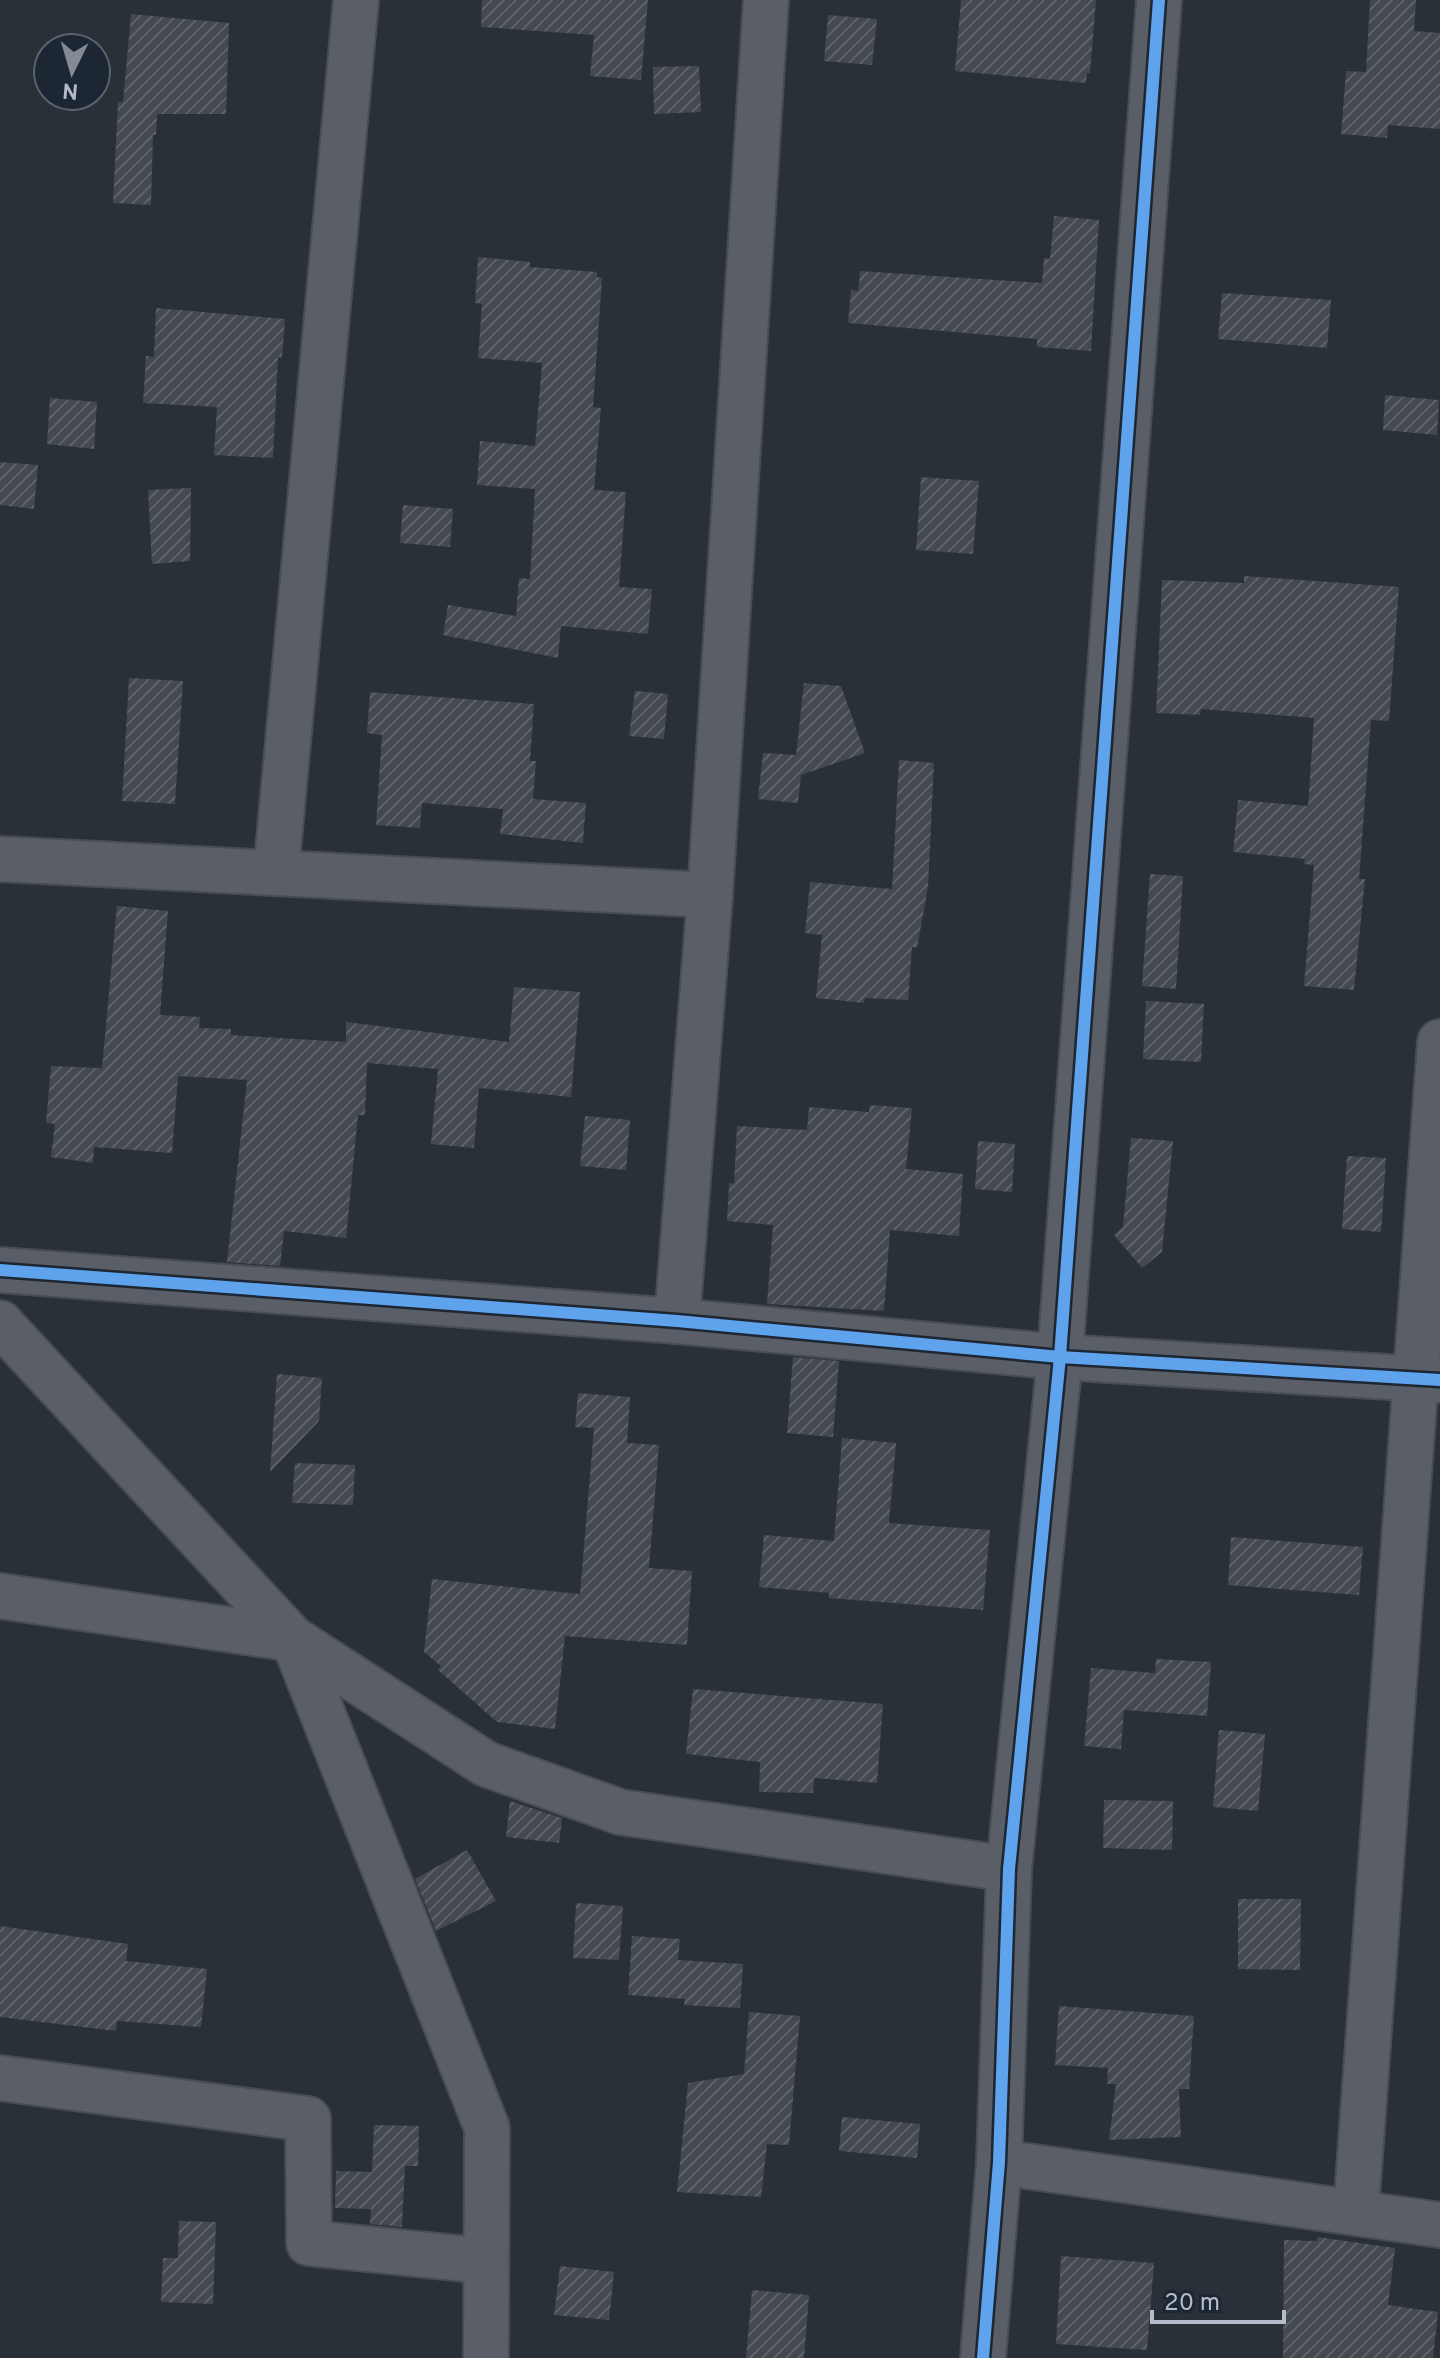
<svg xmlns="http://www.w3.org/2000/svg" width="1440" height="2358" viewBox="0 0 1440 2358" font-family="Overpass,sans-serif">
  <style>
    .building { fill: url(#building-hatch) }
    .lines { fill: none; stroke-linecap: round; stroke-linejoin: round }
    .minor-casing { stroke: #484c53; stroke-width: 48 }
    .minor { stroke: #5a5e66; stroke-width: 44 }
    .cycleway-casing { stroke: #1d2633; stroke-width: 17 }
    .cycleway { stroke: #60a3ed; stroke-width: 12 }
  </style>
  <defs>
    <pattern id="building-hatch" width="6" height="6" patternUnits="userSpaceOnUse" patternTransform="scale(2)"><rect width="6" height="6" fill="#444950"/><path d="M-1 1l2-2M0 6l6-6M5 7l2-2" fill="none" stroke="#5d6168"/></pattern>
  </defs>
  <rect width="100%" height="100%" fill="#2a3038"/>
  <g class="building">
    <path d="M 482,0 L 648,0 L 641,80 L 590,76 L 594,35 L 481,27 Z"/>
    <path d="M 961,0 L 1096,0 L 1090,73 L 1087,73 L 1086,83 L 955,71 Z"/>
    <path d="M 1370,0 L 1416,0 L 1414,31 L 1440,33 L 1440,129 L 1388,125 L 1387,138 L 1341,134 L 1346,71 L 1366,72 Z"/>
    <path d="M 131,14 L 229,23 L 226,114 L 157,114 L 156,135 L 153,135 L 151,205 L 113,203 L 118,102 L 123,102 Z"/>
    <path d="M 828,15 L 877,19 L 872,65 L 824,61 Z"/>
    <path d="M 699,66 L 701,112 L 654,114 L 653,67 Z"/>
    <path d="M 1054,216 L 1099,220 L 1091,351 L 1037,347 L 1037,339 L 848,323 L 851,290 L 858,291 L 860,271 L 1042,283 L 1044,258 L 1050,259 Z"/>
    <path d="M 478,257 L 530,262 L 530,267 L 597,272 L 597,277 L 602,278 L 593,407 L 601,408 L 594,490 L 626,492 L 619,587 L 652,589 L 648,634 L 561,626 L 558,658 L 443,635 L 448,605 L 516,616 L 519,578 L 530,579 L 535,489 L 477,485 L 480,441 L 535,446 L 542,363 L 478,358 L 482,304 L 475,303 Z"/>
    <path d="M 1222,293 L 1331,300 L 1327,348 L 1218,339 Z"/>
    <path d="M 156,308 L 285,319 L 282,358 L 278,357 L 273,458 L 214,455 L 217,407 L 143,403 L 146,356 L 154,357 Z"/>
    <path d="M 1385,395 L 1439,400 L 1437,435 L 1383,430 Z"/>
    <path d="M 50,398 L 97,402 L 94,449 L 47,444 Z"/>
    <path d="M 0,462 L 38,465 L 34,509 L 0,505 Z"/>
    <path d="M 921,477 L 979,481 L 973,554 L 916,550 Z"/>
    <path d="M 191,488 L 190,561 L 152,564 L 148,490 Z"/>
    <path d="M 403,505 L 453,509 L 450,547 L 400,543 Z"/>
    <path d="M 1244,576 L 1399,587 L 1389,721 L 1371,720 L 1359,879 L 1365,879 L 1354,990 L 1304,986 L 1314,865 L 1304,864 L 1305,859 L 1233,852 L 1238,800 L 1308,806 L 1314,718 L 1201,709 L 1200,715 L 1156,713 L 1162,580 L 1244,583 Z"/>
    <path d="M 129,678 L 183,681 L 175,804 L 122,801 Z"/>
    <path d="M 804,683 L 841,686 L 865,753 L 801,775 L 798,803 L 758,799 L 763,753 L 796,755 Z"/>
    <path d="M 635,691 L 668,694 L 664,739 L 629,736 Z"/>
    <path d="M 370,692 L 534,704 L 530,761 L 536,761 L 533,799 L 586,803 L 583,843 L 500,834 L 503,809 L 422,803 L 420,828 L 376,825 L 382,735 L 367,733 Z"/>
    <path d="M 899,760 L 934,763 L 928,887 L 917,948 L 912,947 L 908,1000 L 865,998 L 864,1003 L 816,998 L 822,935 L 805,933 L 810,882 L 892,889 Z"/>
    <path d="M 1150,874 L 1183,876 L 1176,989 L 1142,986 Z"/>
    <path d="M 117,906 L 168,911 L 160,1015 L 200,1017 L 199,1028 L 231,1029 L 231,1035 L 346,1042 L 346,1022 L 509,1042 L 514,987 L 580,992 L 571,1097 L 479,1088 L 474,1148 L 431,1144 L 438,1069 L 367,1063 L 365,1115 L 358,1115 L 346,1238 L 284,1231 L 280,1266 L 227,1262 L 247,1080 L 178,1076 L 172,1153 L 94,1147 L 93,1163 L 51,1157 L 55,1124 L 46,1123 L 51,1066 L 102,1068 Z"/>
    <path d="M 1146,1001 L 1204,1004 L 1201,1062 L 1143,1059 Z"/>
    <path d="M 870,1105 L 912,1108 L 906,1169 L 963,1174 L 959,1236 L 890,1230 L 884,1311 L 767,1304 L 773,1225 L 727,1221 L 729,1183 L 734,1184 L 737,1126 L 807,1130 L 809,1107 L 869,1112 Z"/>
    <path d="M 585,1116 L 630,1120 L 626,1170 L 580,1166 Z"/>
    <path d="M 1131,1138 L 1173,1141 L 1162,1252 L 1142,1268 L 1114,1235 L 1123,1227 Z"/>
    <path d="M 978,1141 L 1015,1144 L 1012,1192 L 975,1189 Z"/>
    <path d="M 1347,1156 L 1386,1158 L 1381,1232 L 1342,1229 Z"/>
    <path d="M 793,1357 L 839,1361 L 833,1437 L 787,1433 Z"/>
    <path d="M 277,1374 L 322,1378 L 319,1421 L 270,1472 Z"/>
    <path d="M 578,1393 L 630,1397 L 627,1443 L 659,1445 L 649,1568 L 692,1571 L 687,1645 L 565,1636 L 555,1729 L 497,1722 L 438,1670 L 441,1666 L 424,1652 L 432,1579 L 580,1594 L 594,1428 L 575,1427 Z"/>
    <path d="M 842,1438 L 896,1443 L 889,1523 L 990,1530 L 983,1610 L 829,1598 L 829,1593 L 759,1587 L 764,1535 L 834,1541 Z"/>
    <path d="M 295,1463 L 355,1465 L 353,1505 L 292,1503 Z"/>
    <path d="M 1231,1537 L 1363,1547 L 1359,1595 L 1228,1585 Z"/>
    <path d="M 1156,1659 L 1211,1662 L 1207,1716 L 1124,1710 L 1121,1749 L 1084,1746 L 1091,1668 L 1155,1673 Z"/>
    <path d="M 693,1689 L 883,1704 L 877,1783 L 814,1778 L 813,1793 L 759,1792 L 760,1762 L 686,1754 Z"/>
    <path d="M 1219,1730 L 1265,1734 L 1258,1811 L 1213,1807 Z"/>
    <path d="M 1104,1800 L 1173,1801 L 1172,1850 L 1103,1848 Z"/>
    <path d="M 510,1801 L 562,1818 L 559,1843 L 506,1837 Z"/>
    <path d="M 467,1850 L 496,1901 L 436,1931 L 415,1879 Z"/>
    <path d="M 1238,1899 L 1301,1899 L 1300,1970 L 1238,1969 Z"/>
    <path d="M 576,1903 L 623,1906 L 619,1960 L 573,1958 Z"/>
    <path d="M 0,1926 L 128,1944 L 126,1961 L 207,1969 L 201,2027 L 117,2021 L 116,2031 L 0,2017 Z"/>
    <path d="M 632,1936 L 680,1939 L 678,1960 L 743,1964 L 740,2008 L 684,2005 L 685,1999 L 628,1995 Z"/>
    <path d="M 1059,2006 L 1194,2016 L 1189,2089 L 1179,2089 L 1181,2137 L 1109,2140 L 1116,2084 L 1107,2084 L 1108,2068 L 1055,2065 Z"/>
    <path d="M 749,2012 L 800,2016 L 789,2145 L 767,2144 L 761,2197 L 677,2192 L 688,2083 L 744,2074 Z"/>
    <path d="M 842,2117 L 920,2124 L 917,2158 L 839,2151 Z"/>
    <path d="M 374,2125 L 419,2126 L 418,2166 L 405,2166 L 402,2227 L 370,2224 L 371,2209 L 335,2208 L 336,2171 L 372,2172 Z"/>
    <path d="M 179,2221 L 216,2222 L 213,2304 L 161,2302 L 163,2258 L 178,2258 Z"/>
    <path d="M 1317,2237 L 1395,2248 L 1388,2305 L 1438,2312 L 1433,2358 L 1283,2358 L 1284,2240 L 1317,2241 Z"/>
    <path d="M 1061,2256 L 1154,2263 L 1147,2350 L 1056,2344 Z"/>
    <path d="M 560,2266 L 614,2272 L 609,2320 L 554,2315 Z"/>
    <path d="M 752,2290 L 809,2295 L 804,2358 L 746,2358 Z"/>
  </g>
  <g class="lines">
    <g class="minor-casing">
      <g id="minor">
        <path d="M 0,859 L 710,895"/>
        <path d="M 276,873 L 356,0"/>
        <path d="M 0,1270 L 677,1321 L 1060,1357 L 1440,1380"/>
        <path d="M 677,1321 L 710,895 L 766,0"/>
        <path d="M 0,1323 L 293,1639 L 487,2128 L 486,2358"/>
        <path d="M 0,1596 L 293,1639 L 486,1764 L 620,1812 L 1009,1869"/>
        <path d="M 0,2078 L 308,2119 L 309,2243 L 486,2261"/>
        <path d="M 999,2162 L 1440,2225"/>
        <path d="M 1356,2211 L 1440,1042"/>
        <path d="M 983,2358 L 999,2162 L 1009,1869 L 1060,1357 L 1159,0"/>
      </g>
    </g>
    <use href="#minor" class="minor"/>
    <g class="cycleway-casing">
      <g id="cycleway">
        <path d="M 0,1270 L 677,1321 L 1060,1357 L 1440,1380"/>
        <path d="M 983,2358 L 999,2162 L 1009,1869 L 1060,1357 L 1159,0"/>
      </g>
    </g>
    <use href="#cycleway" class="cycleway"/>
  </g>
  <g transform="translate(72 72) rotate(185)"><circle r="38" fill="#1d2633" stroke="#59626f" stroke-width="2"/>
  <path d="M0-6L14 30L0 20L-14 30Z" fill="#848b96"/>
  <text y="-12" font-size="22" font-weight="bold" text-anchor="middle" fill="#b4bcc9">N</text>
  </g>
  <path d="M1152 2310v12h132v-12" fill="none" stroke="#b4bcc9" stroke-width="4"/>
  <text x="1164" y="2310" font-size="24" fill="#b4bcc9" stroke="#1d2633" stroke-width="6" paint-order="stroke">20 m</text>
</svg>
